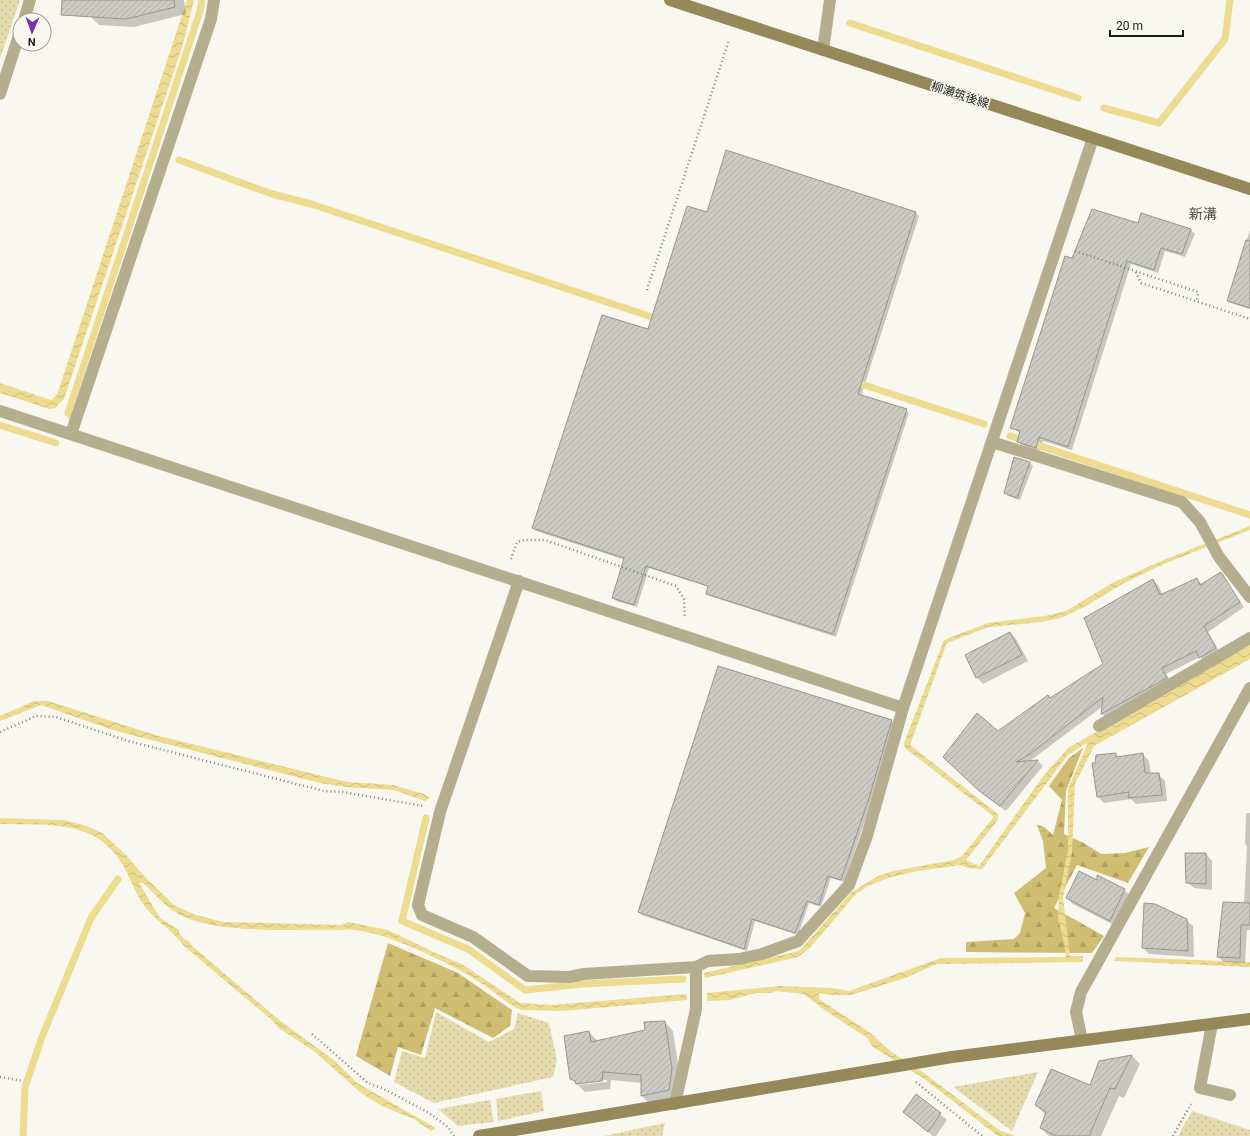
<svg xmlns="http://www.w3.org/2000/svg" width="1250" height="1136" viewBox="0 0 1250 1136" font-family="Roboto,'Noto Sans JP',sans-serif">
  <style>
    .grass { fill: url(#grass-dots) }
    .forest { fill: url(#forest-firs) }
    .water { fill: url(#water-waves) }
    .shadow { fill: #0003; fill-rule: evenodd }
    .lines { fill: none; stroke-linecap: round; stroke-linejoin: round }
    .stream { stroke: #eddb8f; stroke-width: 7 }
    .building { fill: url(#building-hatch); stroke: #97958f }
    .path { stroke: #84847e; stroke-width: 2.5; stroke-dasharray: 1 3; stroke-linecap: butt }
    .lane { stroke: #b5ae8e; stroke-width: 12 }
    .street { stroke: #b5ae8e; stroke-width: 12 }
    .secondary { stroke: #95895a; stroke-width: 12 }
    .labels { text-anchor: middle; stroke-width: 3; stroke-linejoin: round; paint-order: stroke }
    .street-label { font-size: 12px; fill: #1b1b18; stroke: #f9f8f0 }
    .quarter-label { font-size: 14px; fill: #4f4e48; stroke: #f9f8f0 }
  </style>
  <defs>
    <pattern id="grass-dots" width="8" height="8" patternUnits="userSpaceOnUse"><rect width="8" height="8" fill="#e5dbac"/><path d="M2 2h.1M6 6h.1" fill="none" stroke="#c4bb93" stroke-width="1.8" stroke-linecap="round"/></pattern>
    <pattern id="forest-firs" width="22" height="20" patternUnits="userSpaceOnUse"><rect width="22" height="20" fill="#cfbd71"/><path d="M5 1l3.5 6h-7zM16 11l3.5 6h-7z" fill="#b1a261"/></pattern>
    <pattern id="water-waves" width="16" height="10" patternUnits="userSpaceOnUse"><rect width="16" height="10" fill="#eddb8f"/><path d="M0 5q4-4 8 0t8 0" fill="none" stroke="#cbbb7b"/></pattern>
    <pattern id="building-hatch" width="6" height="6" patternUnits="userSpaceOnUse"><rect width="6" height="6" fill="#cbcac3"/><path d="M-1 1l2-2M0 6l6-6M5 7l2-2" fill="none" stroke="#aeada7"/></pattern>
  </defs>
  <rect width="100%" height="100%" fill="#f9f8f0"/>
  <g class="grass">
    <path d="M 0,0 L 20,0 L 0,59 Z"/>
    <path d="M 436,1012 L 489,1042 L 514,1029 L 518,1013 L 549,1023 L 557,1060 L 553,1077 L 434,1103 L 394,1082 L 402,1051 L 425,1058 Z"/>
    <path d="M 1038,1072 L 1012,1131 L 953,1087 Z"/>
    <path d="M 541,1091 L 544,1111 L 498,1121 L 496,1099 Z"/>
    <path d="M 490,1100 L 494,1122 L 458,1126 L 438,1109 Z"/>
    <path d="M 1192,1111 L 1250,1130 L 1250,1136 L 1178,1136 Z"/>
    <path d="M 665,1123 L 662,1136 L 604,1136 Z"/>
  </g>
  <g class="forest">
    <path d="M 1083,748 L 1066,791 L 1064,834 L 1084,843 L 1101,854 L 1125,853 L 1149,847 L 1128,883 L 1077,865 L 1054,908 L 1104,936 L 1092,953 L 966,952 L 966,942 L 1014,939 L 1020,933 L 1025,913 L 1014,893 L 1046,868 L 1043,841 L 1037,825 L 1044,827 L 1053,835 L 1062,800 L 1049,786 L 1069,758 Z"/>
    <path d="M 388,943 L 458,973 L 512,1010 L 510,1026 L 493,1038 L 435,1008 L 421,1055 L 398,1047 L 390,1076 L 356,1056 Z"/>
  </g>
  <g class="water">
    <path d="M 187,0 L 194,0 L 183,44 L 64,399 L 55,408 L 50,409 L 0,393 L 0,383 L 51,400 L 57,395 Z"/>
    <path d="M 1250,526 L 1250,530 L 1166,563 L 1122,584 L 1086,606 L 1063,617 L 1042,622 L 989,627 L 947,643 L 946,645 L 910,745 L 998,814 L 998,820 L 966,860 L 979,866 L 1044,775 L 1068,748 L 1250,645 L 1250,659 L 1094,746 L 1075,784 L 1072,853 L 1063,898 L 1070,956 L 1083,956 L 1083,962 L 937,964 L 905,978 L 851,995 L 831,995 L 819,993 L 819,999 L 869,1032 L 893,1053 L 924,1073 L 999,1130 L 1015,1136 L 998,1136 L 923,1078 L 873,1047 L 866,1037 L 826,1011 L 804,994 L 776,991 L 771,993 L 756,993 L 730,1000 L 707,1001 L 707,993 L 781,986 L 832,988 L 849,991 L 941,958 L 1066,957 L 1064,943 L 1058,918 L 1059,895 L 1068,849 L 1068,789 L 1087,745 L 1086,743 L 1067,756 L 982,869 L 968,868 L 961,865 L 918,871 L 891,877 L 868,886 L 856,894 L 809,949 L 798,957 L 705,978 L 704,973 L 799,951 L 852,892 L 878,876 L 893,871 L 954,860 L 962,856 L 993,818 L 993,816 L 905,748 L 904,743 L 944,640 L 988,623 L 1045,616 L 1066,611 L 1112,583 L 1166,559 Z"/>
    <path d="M 34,701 L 48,701 L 155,735 L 347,782 L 393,785 L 424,794 L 430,798 L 425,801 L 394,790 L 345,787 L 320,783 L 116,731 L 41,705 L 0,721 L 0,716 Z"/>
    <path d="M 0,818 L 64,820 L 87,826 L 102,833 L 126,855 L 145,877 L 174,905 L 193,914 L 223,922 L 342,925 L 348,922 L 388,930 L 440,955 L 462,964 L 520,1003 L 552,1005 L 686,994 L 687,1000 L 562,1011 L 523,1010 L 516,1008 C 498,996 480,981 461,971 C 434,956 370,925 341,930 C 298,929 209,935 175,912 C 163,904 153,892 143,883 L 139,883 L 160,918 L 179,930 L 179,933 L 184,939 L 189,941 L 191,945 L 279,1020 L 335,1061 L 357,1083 L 436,1128 L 431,1131 L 414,1119 L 382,1106 L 361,1093 L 314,1051 L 277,1027 L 273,1021 L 184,946 C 171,928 153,920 141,901 C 132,886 127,869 116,855 C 89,819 40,825 0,824 Z"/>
    <path d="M 1116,957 L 1250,962 L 1250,967 L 1114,961 Z"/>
  </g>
  <g class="shadow">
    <path d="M 91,0 L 184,0 L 186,14 L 134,27 L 99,25 L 91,17 Z"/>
    <path d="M 727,152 L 916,213 L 919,216 L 861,396 L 906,410 L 909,413 L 836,637 L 710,596 L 707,593 L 709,587 L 649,568 L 637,607 L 616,601 L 613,598 L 625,560 L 536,531 L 533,528 L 648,331 L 707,214 Z"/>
    <path d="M 1139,224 L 1191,230 L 1195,234 L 1185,257 L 1165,251 L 1158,273 L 1131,264 L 1072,450 L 1043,441 L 1039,451 L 1022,446 L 1019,442 L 1021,433 L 1011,428 L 1073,260 Z"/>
    <path d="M 1250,230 L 1250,309 L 1231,303 L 1228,300 Z"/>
    <path d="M 1014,458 L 1030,463 L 1033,466 L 1020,500 L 1008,496 L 1005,493 Z"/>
    <path d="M 1221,574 L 1244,607 L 1208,632 L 1221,654 L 1205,662 L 1200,657 L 1166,674 L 1172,683 L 1107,719 L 1102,714 L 1103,706 L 1030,761 L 1038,761 L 1043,766 L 1006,811 L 984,795 L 949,762 L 1105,664 L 1153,580 L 1158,585 L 1163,595 L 1197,580 L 1203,585 Z"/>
    <path d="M 1010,633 L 1016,639 L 1028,661 L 983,684 L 977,678 L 967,656 Z"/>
    <path d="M 891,721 L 894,724 L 872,801 L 844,882 L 831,878 L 821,907 L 809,903 L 798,935 L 755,921 L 747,951 L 642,915 L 639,912 Z"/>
    <path d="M 1115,754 L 1119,757 L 1143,754 L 1149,761 L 1151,774 L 1158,774 L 1165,781 L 1167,801 L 1136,804 L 1131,799 L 1104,803 L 1098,797 Z"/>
    <path d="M 1246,813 L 1250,813 L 1250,930 L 1247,930 L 1245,963 L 1224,962 L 1218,957 L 1244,904 L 1247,846 L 1245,844 Z"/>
    <path d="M 1206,854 L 1212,861 L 1212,890 L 1194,888 L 1187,882 Z"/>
    <path d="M 1098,882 L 1124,890 L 1131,896 L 1116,926 L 1073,904 L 1067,898 Z"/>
    <path d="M 1186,920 L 1193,926 L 1194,957 L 1149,954 L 1143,948 Z"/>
    <path d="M 665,1022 L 673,1031 L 680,1077 L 677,1099 L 650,1104 L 642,1096 L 642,1083 L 611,1080 L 610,1089 L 585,1092 L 571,1078 L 589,1032 L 598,1041 L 646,1030 ZM 607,1080 L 607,1082 L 578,1085 L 578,1083 Z"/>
    <path d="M 1132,1056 L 1140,1064 L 1124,1098 L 1119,1096 L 1101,1136 L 1049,1136 L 1041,1128 L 1046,1115 L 1036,1105 L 1091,1087 L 1099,1061 Z"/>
    <path d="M 916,1095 L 947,1120 L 936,1136 L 933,1136 L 904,1112 Z"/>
  </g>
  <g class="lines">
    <g class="stream">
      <path d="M 850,23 L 1078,98"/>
      <path d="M 1104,108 L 1159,123 L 1225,39 L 1230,0"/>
      <path d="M 179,160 L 272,194 L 311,204 L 661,320"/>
      <path d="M 852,381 L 984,424"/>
      <path d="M 70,415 L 68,413 L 200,11 L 202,0"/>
      <path d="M 0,425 L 56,443"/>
      <path d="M 1010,436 L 1250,515"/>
      <path d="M 426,818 L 402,921 L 468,949 L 525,990 L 582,984 L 683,979"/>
      <path d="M 23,1136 L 25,1087 L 42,1037 L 91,918 L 118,879"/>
    </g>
  </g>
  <g class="building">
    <path d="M 62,0 L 174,0 L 175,7 L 126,19 L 61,15 Z"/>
    <path d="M 726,150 L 916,212 L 858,394 L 907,409 L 833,634 L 706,594 L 708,586 L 646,566 L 634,605 L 612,598 L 624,558 L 532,528 L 602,315 L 648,329 L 687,206 L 707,212 Z"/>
    <path d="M 1092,209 L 1138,223 L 1141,213 L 1191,229 L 1182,254 L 1161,248 L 1154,270 L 1127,261 L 1068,447 L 1039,437 L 1036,448 L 1017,442 L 1020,431 L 1010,428 L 1065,256 L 1072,258 Z"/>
    <path d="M 1246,240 L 1250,241 L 1250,308 L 1227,301 Z"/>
    <path d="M 1014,457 L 1030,462 L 1017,498 L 1004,493 Z"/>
    <path d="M 1221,572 L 1240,602 L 1204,626 L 1216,648 L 1199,658 L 1196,651 L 1162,668 L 1167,678 L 1101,714 L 1103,697 L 1030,754 L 1016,762 L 1038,760 L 1000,806 L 978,790 L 943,757 L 977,713 L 998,731 L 1048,695 L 1050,698 L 1103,664 L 1084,618 L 1153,579 L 1160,595 L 1197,578 L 1200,585 Z"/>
    <path d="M 1010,632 L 1022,655 L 976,678 L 965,655 Z"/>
    <path d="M 718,666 L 892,720 L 869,798 L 841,880 L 828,876 L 819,905 L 807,901 L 795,933 L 752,919 L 744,949 L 638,912 Z"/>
    <path d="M 1116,753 L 1116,757 L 1143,753 L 1145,773 L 1159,773 L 1162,795 L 1128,798 L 1129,792 L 1097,797 L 1092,763 L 1095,763 L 1096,755 Z"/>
    <path d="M 1185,853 L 1206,853 L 1206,884 L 1186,883 Z"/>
    <path d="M 1079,871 L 1097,880 L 1097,875 L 1125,889 L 1110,921 L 1066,898 Z"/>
    <path d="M 1223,902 L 1250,903 L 1250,925 L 1241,925 L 1240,958 L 1217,957 Z"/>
    <path d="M 1144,903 L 1155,904 L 1187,919 L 1188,951 L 1142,948 Z"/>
    <path d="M 665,1021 L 672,1068 L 669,1090 L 641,1096 L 641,1075 L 603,1072 L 602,1081 L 576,1084 L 575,1081 L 570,1079 L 564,1036 L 589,1031 L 591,1042 L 645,1030 L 644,1022 Z"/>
    <path d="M 1132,1055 L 1115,1089 L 1110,1088 L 1089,1136 L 1056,1136 L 1040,1128 L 1046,1112 L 1035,1105 L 1051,1069 L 1090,1085 L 1099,1061 Z"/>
    <path d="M 916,1094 L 941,1113 L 928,1132 L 903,1112 Z"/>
  </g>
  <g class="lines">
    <g class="path">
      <path d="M 1075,251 L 1198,292 L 1197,302"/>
      <path d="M 1136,272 L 1141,283 L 1250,319"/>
      <path d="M 647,290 L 729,40"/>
      <path d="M 511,559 L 517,542 L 524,540 L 545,540 L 676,586 L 684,599 L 685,617"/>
      <path d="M 0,732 L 36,716 L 56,717 L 128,741 L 324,791 L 343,792 L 423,806"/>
      <path d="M 312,1034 L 368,1083 L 384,1089 L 429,1113 L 448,1127 L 454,1136"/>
      <path d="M 0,1077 L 23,1081"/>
      <path d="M 916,1082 L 982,1136"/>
      <path d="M 1173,1136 L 1191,1104"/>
    </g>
    <g class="lane">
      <path d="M 992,442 L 1182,502 L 1200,522 L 1219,557 L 1250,597"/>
      <path d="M 1099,726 L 1250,638"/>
    </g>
    <g class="street">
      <path d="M 24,20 L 30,0"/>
      <path d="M 823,50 L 830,0"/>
      <path d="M 0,94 L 20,32"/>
      <path d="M 0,411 L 903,708"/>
      <path d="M 71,434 L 211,19 L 214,0"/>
      <path d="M 519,581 L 440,812 L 418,905 L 422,915 L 473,937 L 528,976 L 569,977 L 584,974 L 696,967 L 708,961 L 739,959 L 762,954 L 798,941 L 849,885 L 867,836 L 903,708 L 1093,138"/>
      <path d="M 1212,1024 L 1200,1088 L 1230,1095"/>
      <path d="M 1082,1040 L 1076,1012 L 1081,992 L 1250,688"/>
      <path d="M 675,1104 L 696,1009 L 696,967"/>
    </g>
    <g class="secondary">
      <path d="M 670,0 L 1250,189"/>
      <path d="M 479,1136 L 952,1057 L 1250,1019"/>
    </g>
  </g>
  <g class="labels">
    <g class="street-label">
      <text transform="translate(960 95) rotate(18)" y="4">柳瀬筑後線</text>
    </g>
    <g class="quarter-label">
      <text x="1203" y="219">新溝</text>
    </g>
  </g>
  <g transform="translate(32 32) rotate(182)"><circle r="19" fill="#f9f8f0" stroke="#a0a09a"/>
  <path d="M0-3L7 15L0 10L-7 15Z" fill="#7433a7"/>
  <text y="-6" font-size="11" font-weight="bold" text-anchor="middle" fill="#1b1b18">N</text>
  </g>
  <path d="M1110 30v6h73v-6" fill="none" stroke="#1b1b18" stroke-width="2"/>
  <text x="1116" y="30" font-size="12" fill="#1b1b18" stroke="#f9f8f0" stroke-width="3" paint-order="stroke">20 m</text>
</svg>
